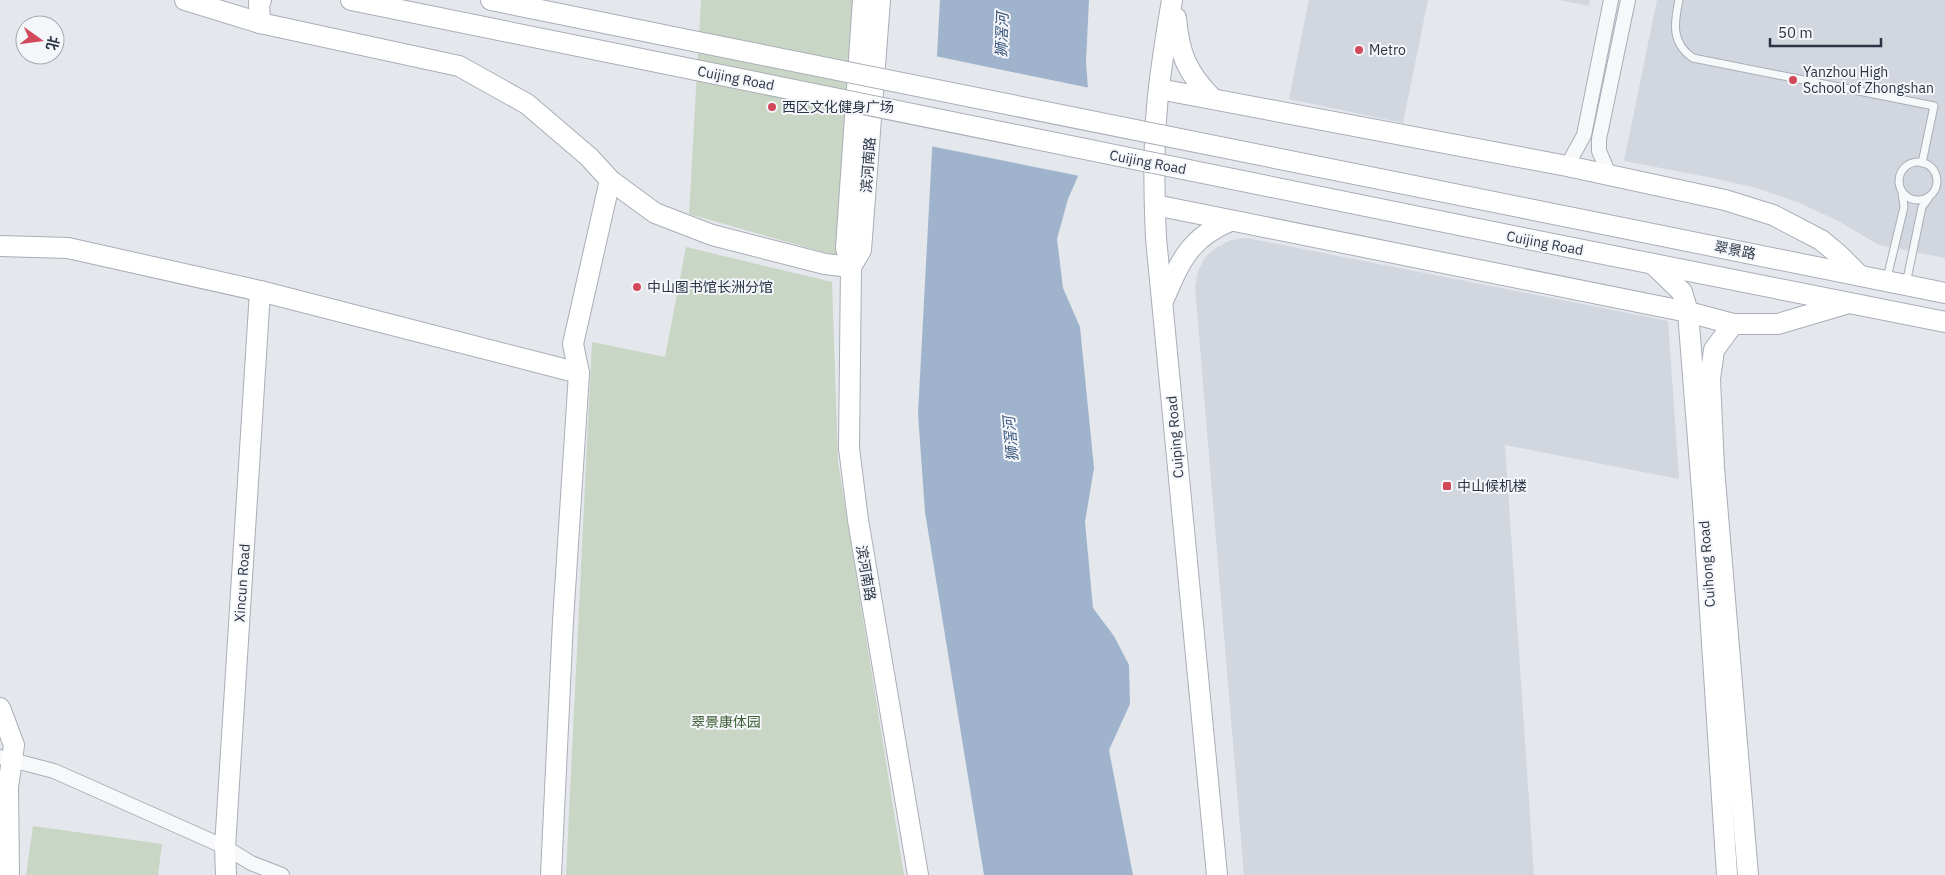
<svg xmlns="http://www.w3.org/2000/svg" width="1945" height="875" viewBox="0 0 1945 875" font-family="'IBM Plex Sans','Noto Sans SC',sans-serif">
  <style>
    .built { fill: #d2d6de }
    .green { fill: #c9d6c5 }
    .water { fill: #9fb4cc }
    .pier { fill: #e4e7ec }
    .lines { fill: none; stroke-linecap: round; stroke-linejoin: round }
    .lane-casing { stroke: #a9aeb7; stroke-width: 9 }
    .street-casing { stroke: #a9aeb7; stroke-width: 16 }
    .secondary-casing { stroke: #a9aeb7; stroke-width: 22 }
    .lane { stroke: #f7f8fa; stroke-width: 7 }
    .street { stroke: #f7f8fa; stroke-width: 14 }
    .secondary { stroke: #fff; stroke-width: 20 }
    .secondary-bridge-casing { stroke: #a9aeb7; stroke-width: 22; stroke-linecap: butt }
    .secondary-bridge { stroke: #fff; stroke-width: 20 }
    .poi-dot { fill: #d1495b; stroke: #f4f6f9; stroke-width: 2 }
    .labels { text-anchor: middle; stroke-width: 4; stroke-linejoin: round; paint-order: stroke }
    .poi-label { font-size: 14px; fill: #2b3445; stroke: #f4f6f9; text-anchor: start }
    .street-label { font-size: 14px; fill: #2b3445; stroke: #f4f6f9 }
    .park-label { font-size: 14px; fill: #3f6138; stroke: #f4f6f9 }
    .water-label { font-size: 15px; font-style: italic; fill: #34527a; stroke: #f4f6f9 }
  </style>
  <rect width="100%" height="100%" fill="#e4e7ec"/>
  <g class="built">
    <path d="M 1309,0 L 1428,0 L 1403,123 L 1289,99 Z"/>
    <path d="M 1559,0 L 1590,0 L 1589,6 Z"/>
    <path d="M 1657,0 L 1945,0 L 1945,258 L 1879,245 L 1840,222 L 1800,203 L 1757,188 L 1713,178 L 1624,161 Z"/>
    <path d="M 1247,238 L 1668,321 L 1679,479 L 1505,445 L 1534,875 L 1244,875 L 1195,287 L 1198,271 L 1205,257 L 1217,247 L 1231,240 Z"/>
  </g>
  <g class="green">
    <path d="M 701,0 L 857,0 L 837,256 L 689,214 Z"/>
    <path d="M 686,247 L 832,282 L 838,462 L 904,875 L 566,875 L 592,342 L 665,357 Z"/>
    <path d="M 33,826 L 162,844 L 158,875 L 26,875 Z"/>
  </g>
  <path class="water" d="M 940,0 L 1089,0 L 1086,62 L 1092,144 L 1068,199 L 1057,239 L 1063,288 L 1080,327 L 1094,468 L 1085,522 L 1093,608 L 1114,636 L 1129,665 L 1130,704 L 1109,750 L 1133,875 L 984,875 L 925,512 L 918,414 Z"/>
  <path class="pier" d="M 935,56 L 1090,88 L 1094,144 L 1080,176 L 930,146 Z"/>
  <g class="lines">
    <g class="lane-casing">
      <g id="lane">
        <path d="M 1679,0 C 1674,23 1671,43 1693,58 L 1934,106 L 1922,163"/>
        <circle cx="1918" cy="181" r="19"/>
        <path d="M 1887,278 L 1904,207 L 1902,192"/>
        <path d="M 1906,284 L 1922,207 L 1928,199"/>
      </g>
    </g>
    <g class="street-casing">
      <g id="street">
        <path d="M 1567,166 L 1584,135 L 1611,0"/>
        <path d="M 1609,174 L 1599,151 L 1599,139 L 1628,0"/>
        <path d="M 0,757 L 54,771 L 225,847 L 251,863 L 282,875"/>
      </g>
    </g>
    <g class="secondary-casing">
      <g id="secondary">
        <path d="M 185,0 L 260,23 L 459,66 L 527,104 L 589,157 L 610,180 L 655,213 L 712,235 L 825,264 L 851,267"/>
        <path d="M 351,0 L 696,70"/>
        <path d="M 491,0 L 698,42"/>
        <path d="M 863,0 L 846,248 L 851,267 L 849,448 L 858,520 L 918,875"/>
        <path d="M 1172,0 C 1166,36 1160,71 1157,107 C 1153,150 1154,194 1156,238 L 1217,875"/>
        <path d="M 1176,18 C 1179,53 1187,73 1212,98"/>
        <path d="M 260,23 L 259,2 L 261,0"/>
        <path d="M 1159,89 L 1567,166 L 1725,200 L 1773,215 L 1821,240 L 1839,255 L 1858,274"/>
        <path d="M 1155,205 L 1688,312 L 1733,324 L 1778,324 L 1849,303"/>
        <path d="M 1524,208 L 1945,293"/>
        <path d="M 1523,238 L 1945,322"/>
        <path d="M 0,246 L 68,248 L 260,291 L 579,373"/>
        <path d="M 1654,265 L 1682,292 L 1688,312 L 1703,503 L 1727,875"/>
        <path d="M 851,267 L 861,250 L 880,0"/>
        <path d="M 1163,301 C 1180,262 1189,238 1230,221"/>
        <path d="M 1733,324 L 1714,350 L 1710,379 L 1714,468 L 1748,875"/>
        <path d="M 0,708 L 14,745 L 8,787 L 9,875"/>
        <path d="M 226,875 L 225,847 L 260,291"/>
        <path d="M 551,875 L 563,621 L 579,373 L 573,344 L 610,180"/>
      </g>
    </g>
    <use href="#lane" class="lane"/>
    <use href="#street" class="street"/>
    <use href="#secondary" class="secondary"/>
    <g class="secondary-bridge-casing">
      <g id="secondary-bridge">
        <path d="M 698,42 L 1524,208"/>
        <path d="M 696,70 L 1523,238"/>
      </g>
    </g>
    <use href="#secondary-bridge" class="secondary-bridge"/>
  </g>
  <g class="poi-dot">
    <circle cx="1359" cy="50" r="5"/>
    <circle cx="1793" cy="80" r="5"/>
    <circle cx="772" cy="107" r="5"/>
    <circle cx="637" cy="287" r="5"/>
    <rect x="1442" y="481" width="10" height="10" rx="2.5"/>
  </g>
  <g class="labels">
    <g class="poi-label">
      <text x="1369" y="55">Metro</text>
      <text x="1803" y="77">Yanzhou High<tspan x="1803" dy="16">School of Zhongshan</tspan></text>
      <text x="782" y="112">西区文化健身广场</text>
      <text x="647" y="292">中山图书馆长洲分馆</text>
      <text x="1457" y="491">中山候机楼</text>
    </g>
    <g class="street-label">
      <text transform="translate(736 78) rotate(11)" y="5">Cuijing Road</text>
      <text transform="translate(1148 162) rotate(11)" y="5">Cuijing Road</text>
      <text transform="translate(868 165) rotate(-86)" y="5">滨河南路</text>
      <text transform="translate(1545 243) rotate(11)" y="5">Cuijing Road</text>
      <text transform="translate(1735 250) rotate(11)" y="5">翠景路</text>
      <text transform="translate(1175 437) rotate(-95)" y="5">Cuiping Road</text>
      <text transform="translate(1707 564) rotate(-94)" y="5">Cuihong Road</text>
      <text transform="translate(866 573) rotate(80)" y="5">滨河南路</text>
      <text transform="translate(242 583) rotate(-86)" y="5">Xincun Road</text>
    </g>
    <g class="park-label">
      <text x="726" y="727">翠景康体园</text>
    </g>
    <g class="water-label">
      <text transform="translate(1002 35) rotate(-88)" y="5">狮滘河</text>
      <text transform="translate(1011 439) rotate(-95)" y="5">狮滘河</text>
    </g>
  </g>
  <g transform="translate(40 40) rotate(104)"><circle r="24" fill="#f4f6f9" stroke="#a4a8b1"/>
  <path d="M0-4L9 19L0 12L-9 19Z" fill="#d1495b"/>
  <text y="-8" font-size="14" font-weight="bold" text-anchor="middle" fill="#2b3445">北</text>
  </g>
  <path d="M1770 38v8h111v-8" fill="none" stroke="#2b3445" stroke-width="2.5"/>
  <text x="1778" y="38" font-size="15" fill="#2b3445" stroke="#f4f6f9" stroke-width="4" paint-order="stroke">50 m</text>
</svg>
